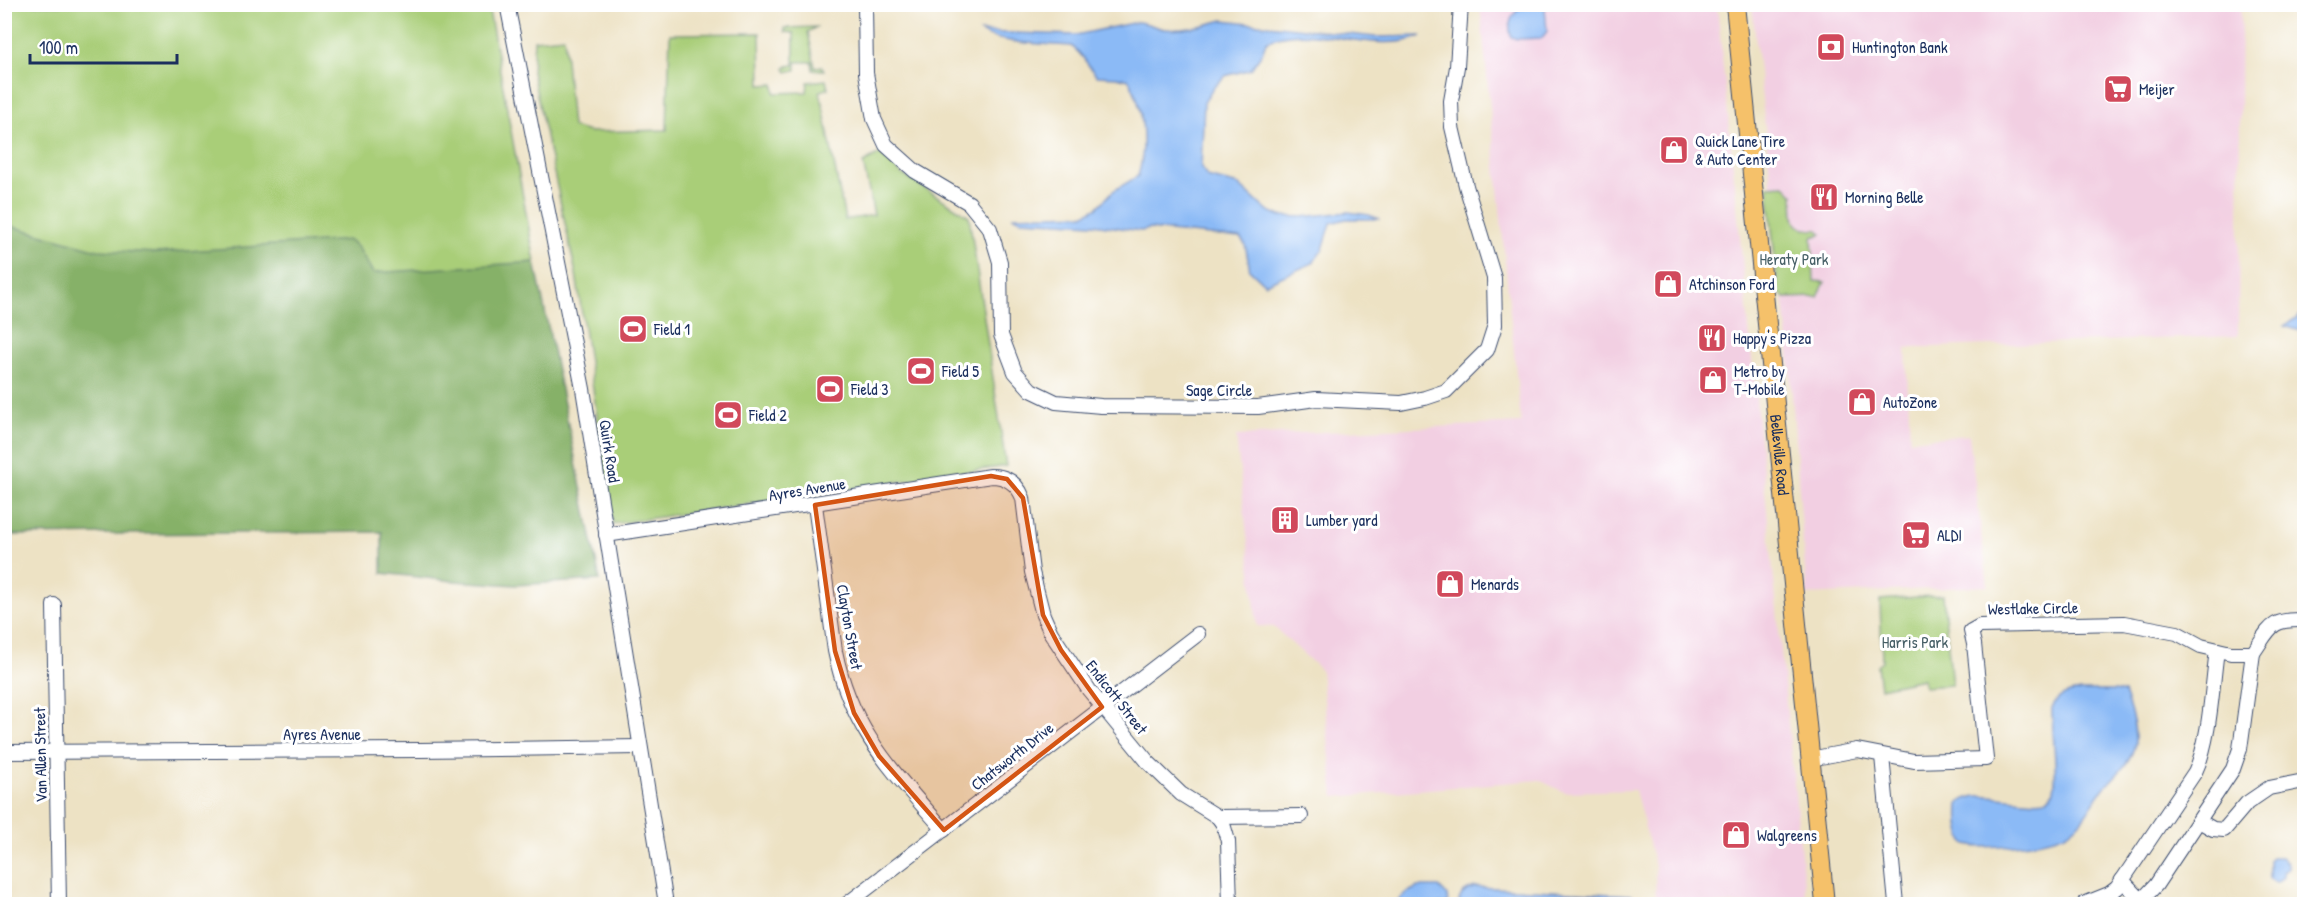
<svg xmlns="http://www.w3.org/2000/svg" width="2309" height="909" viewBox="0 0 2309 909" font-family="'Patrick Hand',sans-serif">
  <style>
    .built { fill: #f2cfe2 }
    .green { fill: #a9ce78; stroke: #627e6b; stroke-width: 1.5 }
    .forest { fill: #86b168; stroke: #507063; stroke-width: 1.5 }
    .water { fill: #8bbaf6; stroke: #5374aa; stroke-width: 1.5 }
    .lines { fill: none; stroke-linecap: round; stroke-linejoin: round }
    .minor-casing { stroke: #3a4a6d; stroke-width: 16 }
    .major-casing { stroke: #3a4a6d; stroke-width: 20 }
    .minor { stroke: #fff; stroke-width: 14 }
    .major { stroke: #f5c16b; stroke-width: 18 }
    .marked { fill: #d45514; fill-opacity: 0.2; stroke: #d45514; stroke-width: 4.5; stroke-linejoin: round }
    .labels { text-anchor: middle; stroke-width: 6; stroke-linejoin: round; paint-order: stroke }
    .poi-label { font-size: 16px; fill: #1b2f5e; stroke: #fff; text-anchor: start }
    .park-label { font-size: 16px; fill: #465f66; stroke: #fff }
    .street-label { font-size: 16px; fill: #1b2f5e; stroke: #fff }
  </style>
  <rect width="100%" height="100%" fill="#fff"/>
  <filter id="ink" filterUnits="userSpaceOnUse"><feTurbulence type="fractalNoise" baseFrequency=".0167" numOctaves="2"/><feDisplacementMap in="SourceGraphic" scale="12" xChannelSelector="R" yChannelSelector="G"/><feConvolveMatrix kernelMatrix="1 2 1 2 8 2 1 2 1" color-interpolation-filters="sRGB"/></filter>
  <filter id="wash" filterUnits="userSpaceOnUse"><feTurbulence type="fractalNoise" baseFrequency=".008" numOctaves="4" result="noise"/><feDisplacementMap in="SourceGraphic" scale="24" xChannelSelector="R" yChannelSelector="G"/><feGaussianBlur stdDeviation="1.35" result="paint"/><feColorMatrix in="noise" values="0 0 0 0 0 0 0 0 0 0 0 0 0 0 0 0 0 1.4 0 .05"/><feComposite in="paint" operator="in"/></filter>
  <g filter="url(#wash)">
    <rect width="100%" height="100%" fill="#ede2c4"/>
    <g class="built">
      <path d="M 1480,5 L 1717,5 L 1806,904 L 1656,904 L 1655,865 L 1635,790 L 1564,792 L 1539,780 L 1334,797 L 1321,670 L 1274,627 L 1257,626 L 1236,436 L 1521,423 Z"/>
      <path d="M 1752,5 L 2241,5 L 2238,336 L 1906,348 L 1910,440 L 1969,435 L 1988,586 L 1807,595 L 1788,341 Z"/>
    </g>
    <g class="green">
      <path d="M 4,5 L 488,5 L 535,262 L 371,282 L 5,251 Z"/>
      <path d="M 816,27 L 808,32 L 815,67 L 822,66 L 824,70 L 813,70 L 812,62 L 796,62 L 796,70 L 787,72 L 785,69 L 787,66 L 794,65 L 794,33 L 785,32 L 784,28 Z"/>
      <path d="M 760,33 L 761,85 L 774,84 L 775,93 L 807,92 L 808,82 L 826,80 L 828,89 L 820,91 L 845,220 L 874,215 L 863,163 L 880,154 L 903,175 L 969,216 L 1006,466 L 613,524 L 576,274 L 532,72 L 534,40 L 564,37 L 572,127 L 589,132 L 667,130 L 670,34 Z"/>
      <path d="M 1784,185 L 1793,194 C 1795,218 1788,230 1818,230 L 1822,234 L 1812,237 L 1814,281 L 1825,282 L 1818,297 L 1785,298 L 1778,292 L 1768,186 Z"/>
      <path d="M 1943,595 L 1952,685 L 1924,687 L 1923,679 L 1880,688 L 1877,665 L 1882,661 L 1880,600 Z"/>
    </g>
    <path class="forest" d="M 7,225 L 98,250 L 157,253 L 350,240 L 359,249 L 373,273 L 535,262 L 600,580 L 516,585 L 453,581 L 382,573 L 382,532 L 5,535 L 4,226 Z"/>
    <g class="water">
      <path d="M 1523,5 L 1542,5 L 1545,8 L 1547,31 L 1542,38 L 1517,39 L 1511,37 C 1507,22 1512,14 1523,5 Z"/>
      <path d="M 1223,20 L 1375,37 L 1422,36 C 1374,57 1306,19 1266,42 L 1262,53 L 1251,69 L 1225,76 L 1212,89 L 1204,103 L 1201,167 L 1207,177 L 1239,185 L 1265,209 L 1280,216 L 1302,217 L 1348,212 L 1369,215 L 1380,219 L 1346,219 L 1331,223 L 1323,249 L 1313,263 L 1265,284 L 1250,270 L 1245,244 L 1240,238 L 1149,229 L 1141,231 L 1093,224 L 1021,220 L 1012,216 L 1085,214 L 1098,207 L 1113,191 L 1138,176 C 1147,147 1144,106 1129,80 L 1117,77 L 1097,76 C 1087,66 1083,53 1071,46 C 1047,44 998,44 980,32 L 1076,35 L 1137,22 C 1147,22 1155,28 1165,29 C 1185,31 1205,25 1223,20 Z"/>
      <path d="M 2304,313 L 2304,332 L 2284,326 Z"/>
      <path d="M 2080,691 L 2115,691 L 2124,693 C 2130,709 2136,725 2135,742 C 2133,761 2116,775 2104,788 C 2092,802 2086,820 2070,831 C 2055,843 1985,850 1966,845 C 1958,831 1958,819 1959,803 C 1979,786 2020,805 2045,800 C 2047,799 2051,797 2052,795 C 2060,783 2051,725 2052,708 C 2057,695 2068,693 2080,691 Z"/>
      <path d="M 2271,857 L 2281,857 L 2288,864 L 2288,869 L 2283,872 L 2283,878 L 2276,883 L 2269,878 L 2269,859 Z"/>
      <path d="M 1418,887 L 1439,887 L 1447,895 L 1448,904 L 1397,904 C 1399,896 1410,891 1418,887 Z"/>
      <path d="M 1475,887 L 1631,895 L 1637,900 L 1638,904 L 1459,904 C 1459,893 1466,891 1475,887 Z"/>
    </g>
  </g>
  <g filter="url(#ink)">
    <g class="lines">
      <g class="minor-casing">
        <g id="minor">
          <path d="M 507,4 L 583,389 L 666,904"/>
          <path d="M 865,4 L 866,73 L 874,119 L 886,145 L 915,171 L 969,203 L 990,229 L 1000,262 L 1001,335 L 1015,372 L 1031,390 L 1056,402 L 1101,406 L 1258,407 L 1316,399 L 1401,403 L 1425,398 L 1446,391 L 1487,350 L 1495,325 L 1494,278 L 1466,186 L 1452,127 L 1451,101 L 1457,67 L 1461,4"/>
          <path d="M 815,505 L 835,651 C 851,731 893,771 944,830"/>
          <path d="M 606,535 L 991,476 C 1006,476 1017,483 1023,498 L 1032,572 L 1043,615 L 1051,633 L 1089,690 L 1148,762 L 1181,794 L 1218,817 L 1223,824 L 1228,841 L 1230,904"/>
          <path d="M 54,605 L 59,904"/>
          <path d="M 4,752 L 420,750 L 639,747"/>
          <path d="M 1882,756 L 1896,904"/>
          <path d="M 1810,759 L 1857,750 L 1914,761 L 1986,759 L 1974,644 L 1971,631 L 1980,626 L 2124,623 L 2177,633 L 2201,646 L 2231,653 L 2253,653 C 2271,627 2270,619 2304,620"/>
          <path d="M 1218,817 L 1301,816"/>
          <path d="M 2199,821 L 2213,829 L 2224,830 L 2247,803 L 2269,788 L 2304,781"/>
          <path d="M 2122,880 L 2142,901"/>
          <path d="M 847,904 L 1198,634"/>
          <path d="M 2084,904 L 2109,894 L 2117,888 L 2195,772 C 2210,741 2212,686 2217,650"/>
          <path d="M 2138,904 L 2156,885 L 2233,769 L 2240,749 L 2253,653"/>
        </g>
      </g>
      <g class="major-casing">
        <g id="major">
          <path id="s1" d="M 1735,4 L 1825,904"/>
        </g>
      </g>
      <use href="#minor" class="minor"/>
      <use href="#major" class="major"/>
    </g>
  </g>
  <path class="marked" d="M 991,476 L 1007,479 L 1023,498 L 1043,615 L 1061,650 L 1102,707 L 944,830 L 879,756 L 854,713 L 835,651 L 815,505 Z"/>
  <defs>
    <g id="bank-square" transform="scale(1.5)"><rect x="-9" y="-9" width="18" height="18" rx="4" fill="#d1495b" stroke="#fff"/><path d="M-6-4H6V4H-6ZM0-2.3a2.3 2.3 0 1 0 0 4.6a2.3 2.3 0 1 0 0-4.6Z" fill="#fff"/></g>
    <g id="supermarket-square" transform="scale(1.5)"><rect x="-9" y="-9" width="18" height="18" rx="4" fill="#d1495b" stroke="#fff"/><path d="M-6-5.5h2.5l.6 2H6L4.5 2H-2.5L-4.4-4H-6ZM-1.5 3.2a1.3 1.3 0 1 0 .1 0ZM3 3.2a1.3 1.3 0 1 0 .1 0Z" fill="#fff"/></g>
    <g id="shop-square" transform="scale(1.5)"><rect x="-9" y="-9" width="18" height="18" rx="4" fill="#d1495b" stroke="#fff"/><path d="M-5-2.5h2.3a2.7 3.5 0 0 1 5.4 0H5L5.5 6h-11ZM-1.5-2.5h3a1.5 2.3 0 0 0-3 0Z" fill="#fff"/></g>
    <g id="restaurant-square" transform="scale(1.5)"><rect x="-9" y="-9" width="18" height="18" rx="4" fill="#d1495b" stroke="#fff"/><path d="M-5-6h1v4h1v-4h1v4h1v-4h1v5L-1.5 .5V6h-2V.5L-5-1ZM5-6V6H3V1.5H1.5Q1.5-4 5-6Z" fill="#fff"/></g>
    <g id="stadium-square" transform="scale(1.5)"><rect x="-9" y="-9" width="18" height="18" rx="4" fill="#d1495b" stroke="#fff"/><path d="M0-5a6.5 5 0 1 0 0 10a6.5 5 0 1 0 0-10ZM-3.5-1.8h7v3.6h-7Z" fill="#fff"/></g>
    <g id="building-square" transform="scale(1.5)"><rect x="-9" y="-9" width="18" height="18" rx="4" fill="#d1495b" stroke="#fff"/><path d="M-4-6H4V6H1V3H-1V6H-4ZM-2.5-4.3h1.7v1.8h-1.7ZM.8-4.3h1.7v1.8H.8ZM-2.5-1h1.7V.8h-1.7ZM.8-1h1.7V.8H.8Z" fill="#fff"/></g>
  </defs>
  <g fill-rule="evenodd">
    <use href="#bank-square" x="1831" y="47"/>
    <use href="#supermarket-square" x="2118" y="89"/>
    <use href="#shop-square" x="1674" y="150"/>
    <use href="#restaurant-square" x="1824" y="197"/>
    <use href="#shop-square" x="1668" y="284"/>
    <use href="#stadium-square" x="633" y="329"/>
    <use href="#restaurant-square" x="1712" y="338"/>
    <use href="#stadium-square" x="921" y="371"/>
    <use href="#shop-square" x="1713" y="380"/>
    <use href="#stadium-square" x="830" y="389"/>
    <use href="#shop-square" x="1862" y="402"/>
    <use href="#stadium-square" x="728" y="415"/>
    <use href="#building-square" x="1285" y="520"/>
    <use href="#supermarket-square" x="1916" y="535"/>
    <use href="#shop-square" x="1450" y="584"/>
    <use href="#shop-square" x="1736" y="835"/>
  </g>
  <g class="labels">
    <g class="poi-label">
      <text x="1852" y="53">Huntington Bank</text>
      <text x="2139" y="95">Meijer</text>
      <text x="1695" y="147">Quick Lane Tire<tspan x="1695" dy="18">&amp; Auto Center</tspan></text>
      <text x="1845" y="203">Morning Belle</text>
      <text x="1689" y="290">Atchinson Ford</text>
      <text x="654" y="335">Field 1</text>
      <text x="1733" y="344">Happy's Pizza</text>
      <text x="942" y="377">Field 5</text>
      <text x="1734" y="377">Metro by<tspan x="1734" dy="18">T-Mobile</tspan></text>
      <text x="851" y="395">Field 3</text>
      <text x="1883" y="408">AutoZone</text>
      <text x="749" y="421">Field 2</text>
      <text x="1306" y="526">Lumber yard</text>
      <text x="1937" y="541">ALDI</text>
      <text x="1471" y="590">Menards</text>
      <text x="1757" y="841">Walgreens</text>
    </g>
    <g class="park-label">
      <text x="1794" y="265">Heraty Park</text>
      <text x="1915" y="648">Harris Park</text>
    </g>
    <g class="street-label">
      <text x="1219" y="396">Sage Circle</text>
      <text transform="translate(610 451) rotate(81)" y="6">Quirk Road</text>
      <text dy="6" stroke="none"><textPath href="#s1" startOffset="453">Belleville Road</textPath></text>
      <text transform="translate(807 489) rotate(-9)" y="6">Ayres Avenue</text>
      <text transform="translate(2033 608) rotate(-1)" y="6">Westlake Circle</text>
      <text transform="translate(850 627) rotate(80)" y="6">Clayton Street</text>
      <text transform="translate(1117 697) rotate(52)" y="6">Endicott Street</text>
      <text x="322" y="740">Ayres Avenue</text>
      <text transform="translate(40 755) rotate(-91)" y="6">Van Allen Street</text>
      <text transform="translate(1012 756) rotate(-38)" y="6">Chatsworth Drive</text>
    </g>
  </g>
  <rect width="2309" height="909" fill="none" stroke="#fff" stroke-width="24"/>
  <path d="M30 54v9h147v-9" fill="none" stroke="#1b2f5e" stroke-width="3"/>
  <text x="39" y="54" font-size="18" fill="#1b2f5e" stroke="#ffffff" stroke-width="4.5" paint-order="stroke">100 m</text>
</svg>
